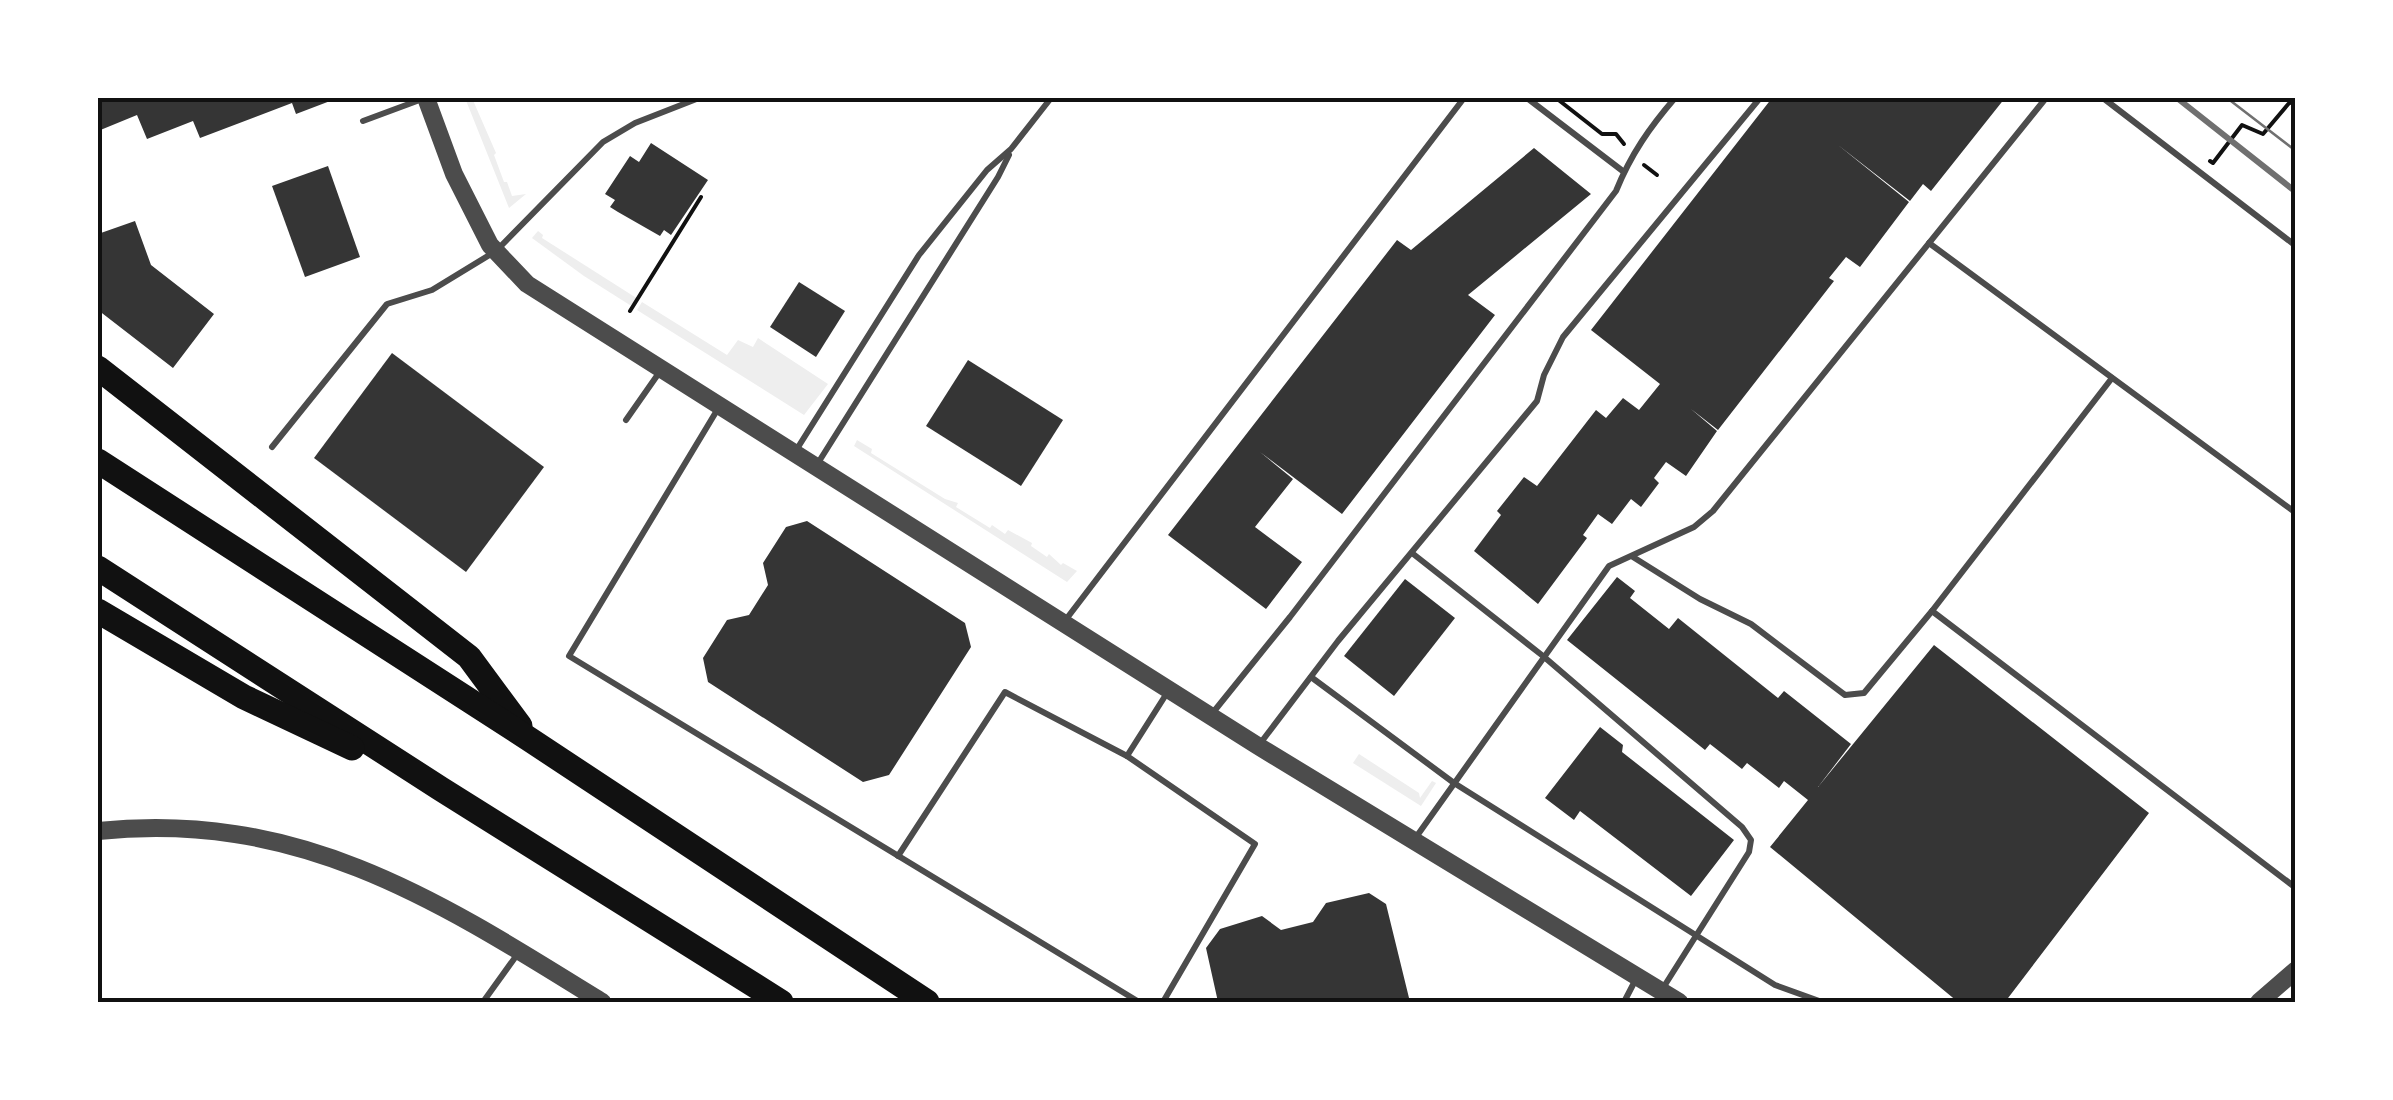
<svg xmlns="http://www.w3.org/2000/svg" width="2393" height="1100" viewBox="0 0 2393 1100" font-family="Georgia,serif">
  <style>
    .green { fill: #eee }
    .building { fill: #353535 }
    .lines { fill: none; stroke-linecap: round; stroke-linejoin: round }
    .path { stroke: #111; stroke-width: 4 }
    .service { stroke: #4c4c4c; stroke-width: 6 }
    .tertiary { stroke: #4c4c4c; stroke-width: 18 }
    .motorway { stroke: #111; stroke-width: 25 }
    .tram { stroke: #707070; stroke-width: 2.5 }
    .rail { stroke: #707070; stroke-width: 6 }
    .neatline { fill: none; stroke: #111; stroke-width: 4 }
  </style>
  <rect width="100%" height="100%" fill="#fff"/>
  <g class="green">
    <path d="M 465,98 L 472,98 L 496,153 L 494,155 L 504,182 L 507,182 L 512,196 L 526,194 L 509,208 Z"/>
    <path d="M 538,231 L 543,235 L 542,238 L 638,299 L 633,307 L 584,276 L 532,238 Z"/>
    <path d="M 642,302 L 727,355 L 738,340 L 753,347 L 758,338 L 828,384 L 804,415 L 637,310 Z"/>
    <path d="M 857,440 L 872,449 L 871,453 L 945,499 L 958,503 L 956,507 L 990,528 L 992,525 L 1005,534 L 1008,530 L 1032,543 L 1031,546 L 1047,557 L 1049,554 L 1061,565 L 1063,563 L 1077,571 L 1067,582 L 854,446 Z"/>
    <path d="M 1359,754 L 1419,793 L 1420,798 L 1432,781 L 1436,783 L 1421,806 L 1353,763 Z"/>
  </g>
  <g class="building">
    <path d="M 98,98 L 338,98 L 296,114 L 292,103 L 200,138 L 193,121 L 147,139 L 137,115 L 98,131 Z"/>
    <path d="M 1772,98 L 2005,98 L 1931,191 L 1923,184 L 1910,201 L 1838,145 L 1909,202 L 1860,267 L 1846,257 L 1829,278 L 1834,281 L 1718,430 L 1691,409 L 1717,431 L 1686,476 L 1666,462 L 1654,478 L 1659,483 L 1641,507 L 1631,499 L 1612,524 L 1598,514 L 1583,535 L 1587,538 L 1538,604 L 1474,551 L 1501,515 L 1497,511 L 1524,477 L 1537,486 L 1596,410 L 1606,418 L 1623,398 L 1639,410 L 1660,384 L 1591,330 Z"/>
    <path d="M 651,143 L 708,180 L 671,235 L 664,230 L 660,236 L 618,212 L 610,207 L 615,200 L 605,194 L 630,156 L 639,162 Z"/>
    <path d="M 1534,148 L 1591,194 L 1468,295 L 1495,315 L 1342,514 L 1260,452 L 1293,479 L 1255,527 L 1302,562 L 1266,609 L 1168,535 L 1397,240 L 1411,250 Z"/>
    <path d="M 328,166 L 360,257 L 305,277 L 272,186 Z"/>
    <path d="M 135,221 L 151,265 L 214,314 L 173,368 L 98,310 L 98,234 Z"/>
    <path d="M 799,282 L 845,311 L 816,357 L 770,327 Z"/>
    <path d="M 392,353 L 544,467 L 466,572 L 314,458 Z"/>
    <path d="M 968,360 L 1063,420 L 1021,486 L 926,426 Z"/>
    <path d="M 807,521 L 965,623 L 971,647 L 889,775 L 863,782 L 708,682 L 703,658 L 727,620 L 749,615 L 768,585 L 763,563 L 786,527 Z"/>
    <path d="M 1617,577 L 1635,591 L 1630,598 L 1669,629 L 1678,618 L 1778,698 L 1784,691 L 1851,744 L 1818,787 L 1934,645 L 2149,813 L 2005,1002 L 1958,1002 L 1770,847 L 1808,800 L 1784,781 L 1779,788 L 1747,763 L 1742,769 L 1710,744 L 1705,750 L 1567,640 Z"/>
    <path d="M 1405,579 L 1455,618 L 1394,696 L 1344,656 Z"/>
    <path d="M 1600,727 L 1623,745 L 1622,752 L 1734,840 L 1691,896 L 1580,811 L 1574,820 L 1545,798 Z"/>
    <path d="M 1369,893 L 1386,904 L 1410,1002 L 1218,1002 L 1206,948 L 1220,929 L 1262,916 L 1281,930 L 1313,922 L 1326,903 Z"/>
  </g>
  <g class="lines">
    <g class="path">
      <path d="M 1556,98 L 1602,134 L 1616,134 L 1624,144"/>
      <path d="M 2210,161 L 2213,163 L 2242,125 L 2263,134 L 2290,102 L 2296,106"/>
      <path d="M 1644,165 L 1657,175"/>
      <path d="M 630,311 L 701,197"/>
    </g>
    <g class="service">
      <path d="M 1527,98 L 1624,172"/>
      <path d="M 2103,98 L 2296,246"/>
      <path d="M 363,121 L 425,98"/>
      <path d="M 1929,243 L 2296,513"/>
      <path d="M 719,407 L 569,656 L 1139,1002"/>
      <path d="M 626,420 L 661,370"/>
      <path d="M 272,447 L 387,304 L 432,290 L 496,251 L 603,142 L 635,123 L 699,98"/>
      <path d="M 795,452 L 919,255 L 987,170 L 1011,149 L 1051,98"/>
      <path d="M 818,463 L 998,177 L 1009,155"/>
      <path d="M 1412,553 L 1543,656 L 1742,827 L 1751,840 L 1749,852 L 1663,988"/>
      <path d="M 1633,557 L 1700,599 L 1751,624 L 1845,695 L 1864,693 L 1932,611 L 2112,378"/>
      <path d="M 1932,611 L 2296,888"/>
      <path d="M 1064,622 L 1464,98"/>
      <path d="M 1311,677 L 1454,783 L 1775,985 L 1822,1002"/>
      <path d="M 1211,715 L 1290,617 L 1616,191 C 1631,154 1650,127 1675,98"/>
      <path d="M 1259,745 L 1338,641 L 1537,401 L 1544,375 L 1563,337 L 1760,98"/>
      <path d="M 1414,840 L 1609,566 L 1694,527 L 1713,511 L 2046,98"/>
      <path d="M 898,856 L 1005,692 L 1127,756"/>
      <path d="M 483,1002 L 519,952"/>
      <path d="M 1163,1002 L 1255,844 L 1127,756 L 1167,693"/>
      <path d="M 1624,1002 L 1637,977"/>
    </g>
    <g class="tertiary">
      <path d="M 426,98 L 454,174 L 490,245 L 527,284 L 1258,746 L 1679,1002"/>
      <path d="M 98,831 C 299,810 438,900 602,1002"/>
      <path d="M 2259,1002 L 2296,970"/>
    </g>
    <g class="motorway">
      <path d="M 98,368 L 469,657 L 520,726"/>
      <path d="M 98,461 L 529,739 L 927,1002"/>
      <path d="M 98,568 L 441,789 L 781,1002"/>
      <path d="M 98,611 L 244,697 L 352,748"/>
    </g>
    <path class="tram" d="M 2227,98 L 2296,151"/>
    <path class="rail" d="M 2177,98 L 2296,192"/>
  </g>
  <rect width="2393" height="1100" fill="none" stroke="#ffffff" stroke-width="200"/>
  <rect x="100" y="100" width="2193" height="900" class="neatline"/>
</svg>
